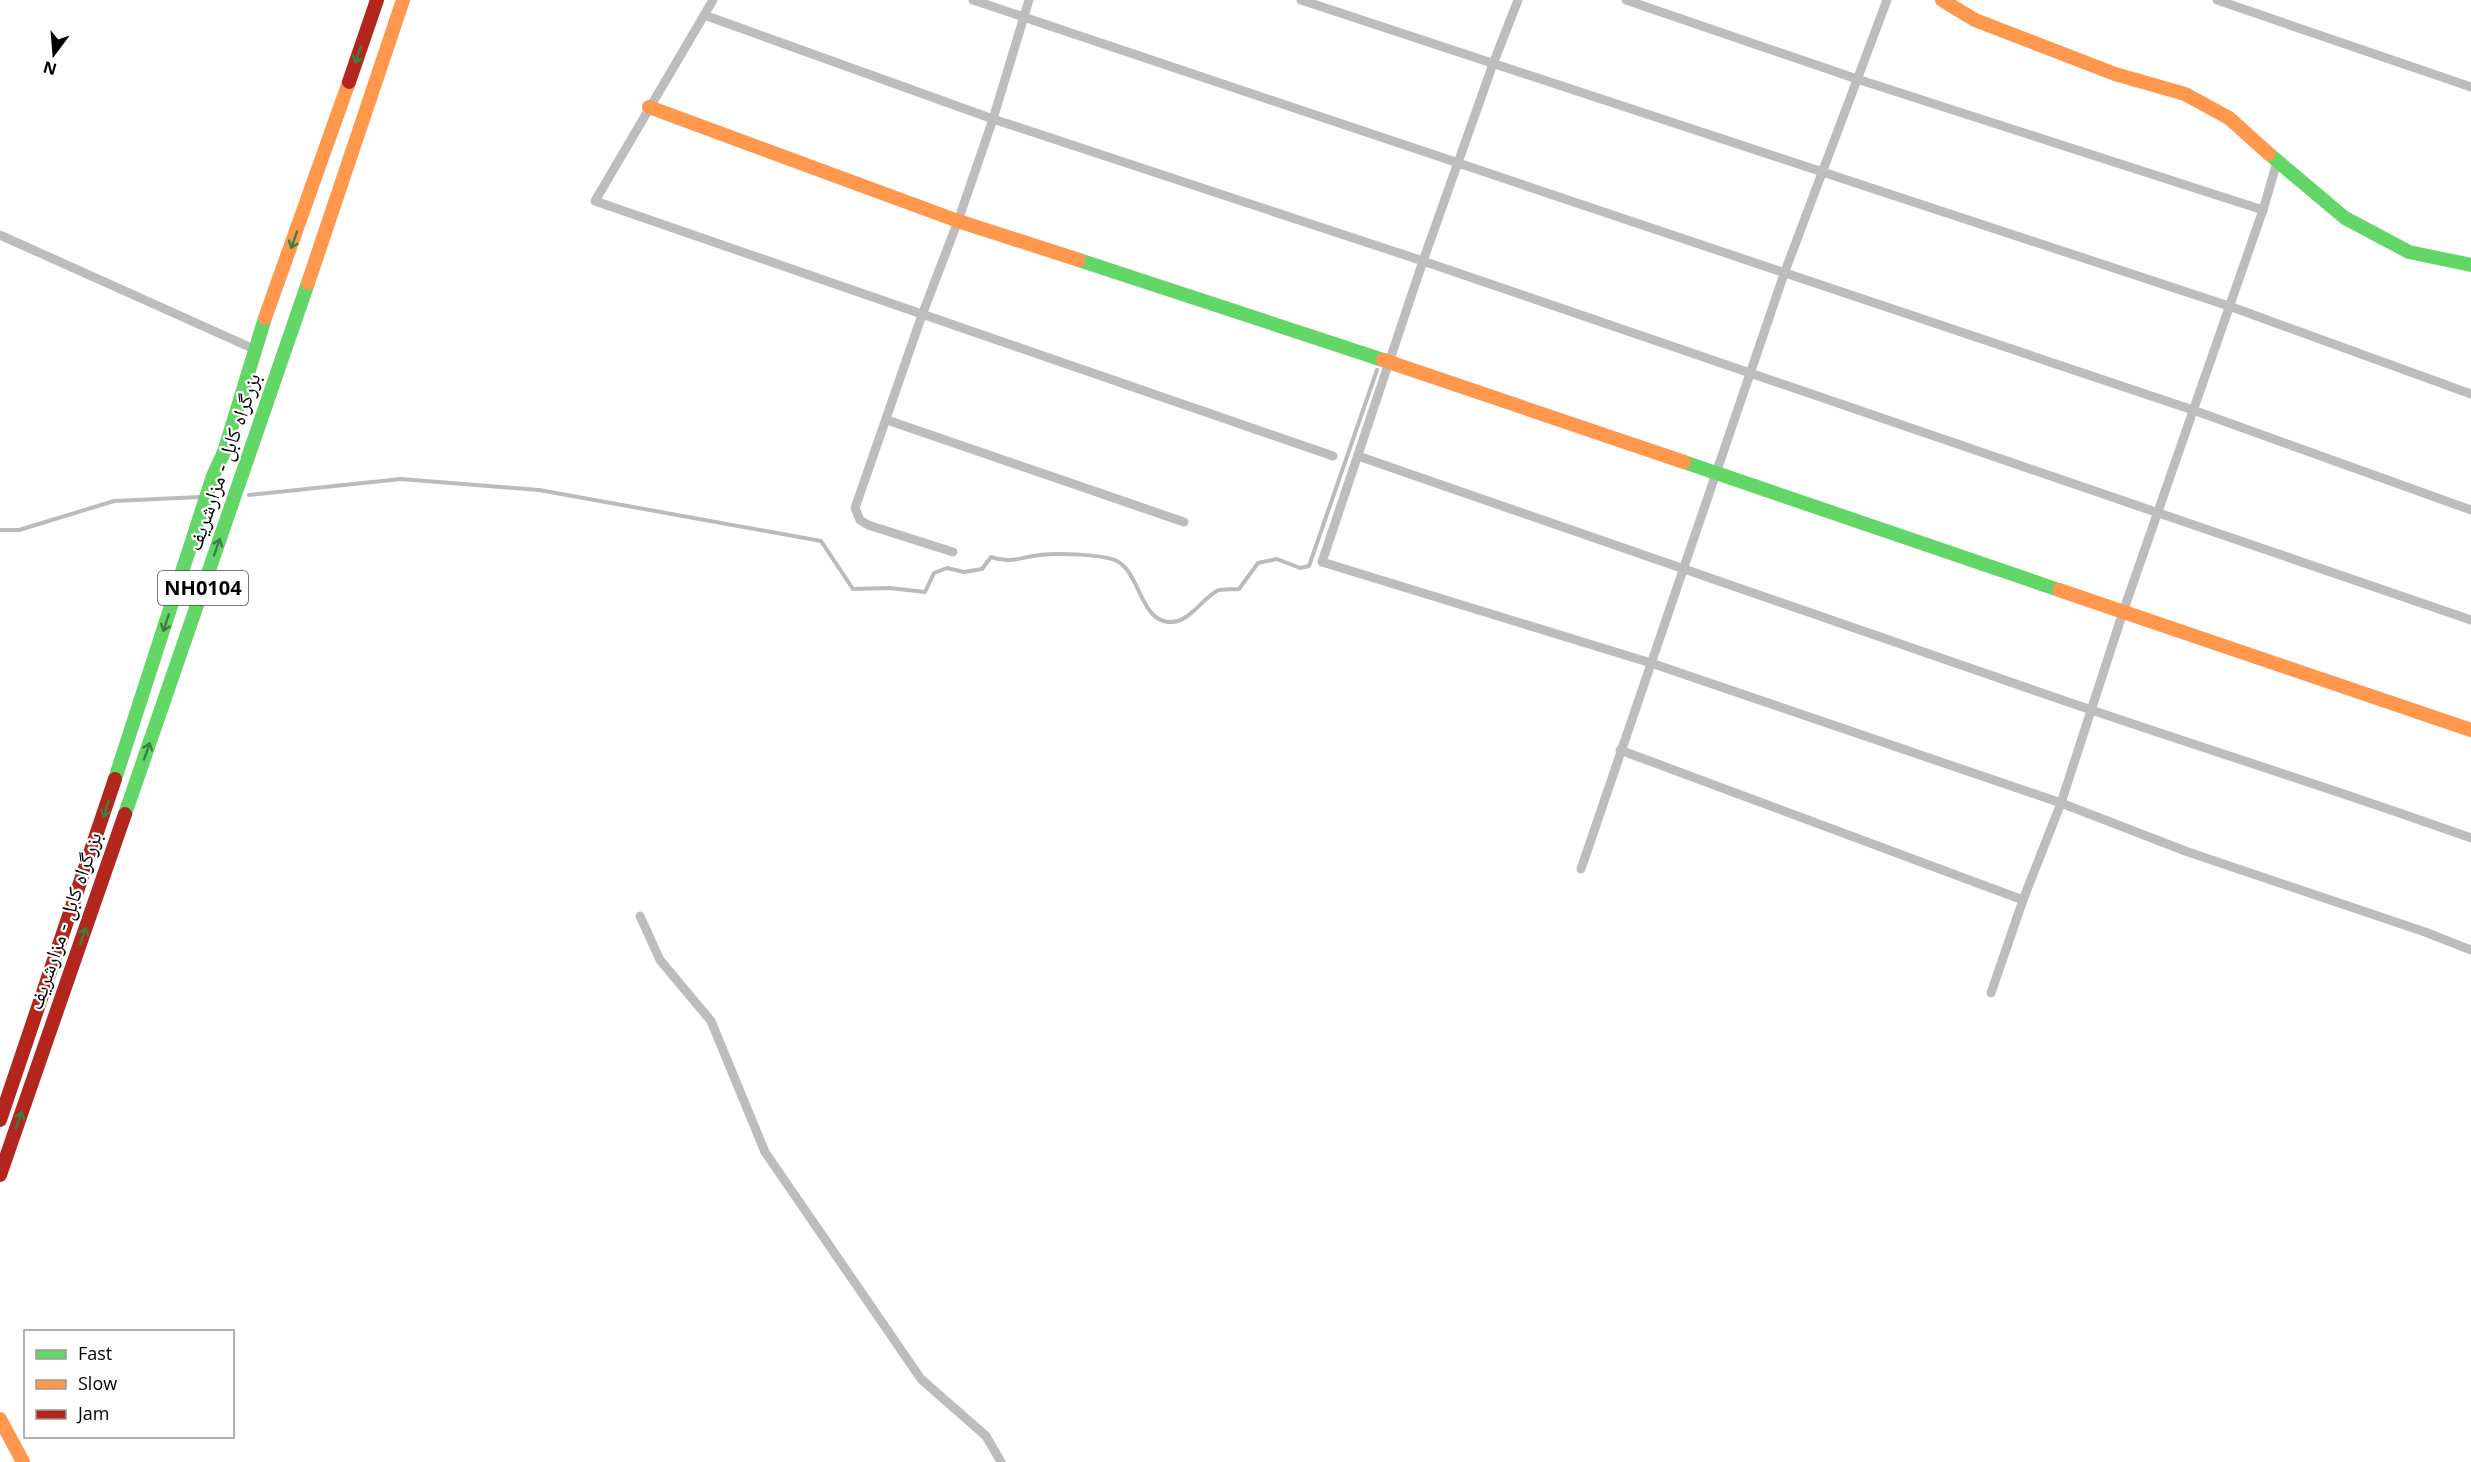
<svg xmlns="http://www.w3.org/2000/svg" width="2471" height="1462" viewBox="0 0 2471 1462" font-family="'Open Sans','Noto Naskh Arabic',sans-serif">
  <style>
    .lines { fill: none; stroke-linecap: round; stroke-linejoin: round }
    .stream { stroke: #bbb; stroke-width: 4 }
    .street { stroke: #bdbdbd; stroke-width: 9 }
    .fast { stroke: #63d668; stroke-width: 14 }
    .slow { stroke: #ff974d; stroke-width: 14 }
    .jam { stroke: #b3261e; stroke-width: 14 }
    .oneway { stroke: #3b803e }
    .labels { text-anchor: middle; stroke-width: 4.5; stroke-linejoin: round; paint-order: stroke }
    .shield { fill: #fff; stroke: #4c4c4c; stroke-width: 1.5 }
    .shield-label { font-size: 20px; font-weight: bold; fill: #000 }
    .street-label { font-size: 21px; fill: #000; stroke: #fff }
  </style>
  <rect width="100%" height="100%" fill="#fff"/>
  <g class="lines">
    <g class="stream">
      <path d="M 249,495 L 401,479 L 539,490 L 821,541 L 853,589 L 890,588 L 925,592 L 934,573 L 947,568 L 964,572 L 982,569 L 991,557 C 1010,564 1021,557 1040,555 C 1057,553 1102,554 1117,561 C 1140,573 1140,619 1168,622 C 1189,624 1201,599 1217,591 C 1223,588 1232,590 1239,589 L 1258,563 L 1277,559 L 1300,568 L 1309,566 L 1377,370"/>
      <path d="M 0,530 L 19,530 L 114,501 L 200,497"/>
    </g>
    <g class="street">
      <path d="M 713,0 L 595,201 L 1333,456"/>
      <path d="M 973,0 L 2193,410 L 2471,510"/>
      <path d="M 1301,0 L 2229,306 L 2471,394"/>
      <path d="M 1518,0 L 1493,64 L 1423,261 L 1322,562 L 1651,663 L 2061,803 L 2188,852 L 2425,932 L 2471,950"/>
      <path d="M 1626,0 L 1857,79 L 2263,210"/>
      <path d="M 2217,0 L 2471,87"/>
      <path d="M 704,15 L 993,119 L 1423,261 L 2471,620"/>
      <path d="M 0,235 L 254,349"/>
      <path d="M 887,420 L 1184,522"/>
      <path d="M 1358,456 C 1594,538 1830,621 2068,702 C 2202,748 2337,790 2471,838"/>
      <path d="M 953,552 L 868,525 L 860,520 L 855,508 L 922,315 L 958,221 L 993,119 L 1029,0"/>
      <path d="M 1620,750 L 2023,900"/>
      <path d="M 1581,869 L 1784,274 L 1887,0"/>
      <path d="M 640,916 L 660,960 L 711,1021 L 765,1152 L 921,1379 L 986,1436 L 1001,1462"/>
      <path d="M 1991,993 L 2023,900 L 2061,803 L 2123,612 L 2263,210 L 2277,162"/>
    </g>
    <g class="fast">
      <path d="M 2269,154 L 2345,218 L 2409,252 L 2471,265"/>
      <path d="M 1079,260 L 1383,360"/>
      <path d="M 1684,462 L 2059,590"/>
      <path d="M 115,779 L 213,476 L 224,452 L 265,318"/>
      <path d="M 125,814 L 308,283"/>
    </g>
    <g class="slow">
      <path d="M 1942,0 L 1975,20 L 2115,74 L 2185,94 L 2229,118 L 2269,154"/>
      <path d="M 649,107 L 958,221 L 1079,260"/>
      <path d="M 308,283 L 403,0"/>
      <path d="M 265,318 L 349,82"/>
      <path d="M 1383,360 L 1684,462"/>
      <path d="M 2059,590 L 2471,730"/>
      <path d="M 0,1419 L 23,1462"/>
    </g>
    <g class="jam">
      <path d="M 349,82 L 377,0"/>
      <path d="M 0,1120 L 115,779"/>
      <path d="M 0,1175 L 125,814"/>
    </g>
  </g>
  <defs><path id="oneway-shaft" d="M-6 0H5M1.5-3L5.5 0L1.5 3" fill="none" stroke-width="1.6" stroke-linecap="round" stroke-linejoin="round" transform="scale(1.5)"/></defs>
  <g class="oneway">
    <use href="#oneway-shaft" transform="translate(358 55) rotate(109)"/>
    <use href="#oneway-shaft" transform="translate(294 240) rotate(110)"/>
    <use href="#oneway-shaft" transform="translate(217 547) rotate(-71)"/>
    <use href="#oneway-shaft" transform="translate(166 623) rotate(108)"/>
    <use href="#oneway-shaft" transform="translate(147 751) rotate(-71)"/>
    <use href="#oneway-shaft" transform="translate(106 809) rotate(108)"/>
    <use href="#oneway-shaft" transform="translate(83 936) rotate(-71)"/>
    <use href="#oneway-shaft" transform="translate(19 1120) rotate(-71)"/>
  </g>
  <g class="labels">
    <rect class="shield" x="158" y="571" width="90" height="34" rx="4.5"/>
    <g class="shield-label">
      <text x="203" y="595">NH0104</text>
    </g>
    <g class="street-label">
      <text transform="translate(224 462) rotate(-71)" y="7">بزرگراه کابل - مزارشریف</text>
      <text transform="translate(65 921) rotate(-71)" y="7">بزرگراه کابل - مزارشریف</text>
    </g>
  </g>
  <rect x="24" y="1330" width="210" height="108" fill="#ffffff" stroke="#999999" stroke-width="1.5"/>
  <rect x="36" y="1350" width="30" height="9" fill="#63d668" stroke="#999999" stroke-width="1.5"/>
  <text x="78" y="1360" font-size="18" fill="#000000">Fast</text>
  <rect x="36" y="1380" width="30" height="9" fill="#ff974d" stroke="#999999" stroke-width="1.5"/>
  <text x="78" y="1390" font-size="18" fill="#000000">Slow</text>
  <rect x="36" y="1410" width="30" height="9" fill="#b3261e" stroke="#999999" stroke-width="1.5"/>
  <text x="78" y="1420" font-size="18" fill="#000000">Jam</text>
  <g transform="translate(54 54) rotate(196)" stroke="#ffffff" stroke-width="4.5" paint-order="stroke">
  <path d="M0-4.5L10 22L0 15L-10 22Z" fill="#000000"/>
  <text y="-9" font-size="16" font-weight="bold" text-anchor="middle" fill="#000000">N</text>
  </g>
</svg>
